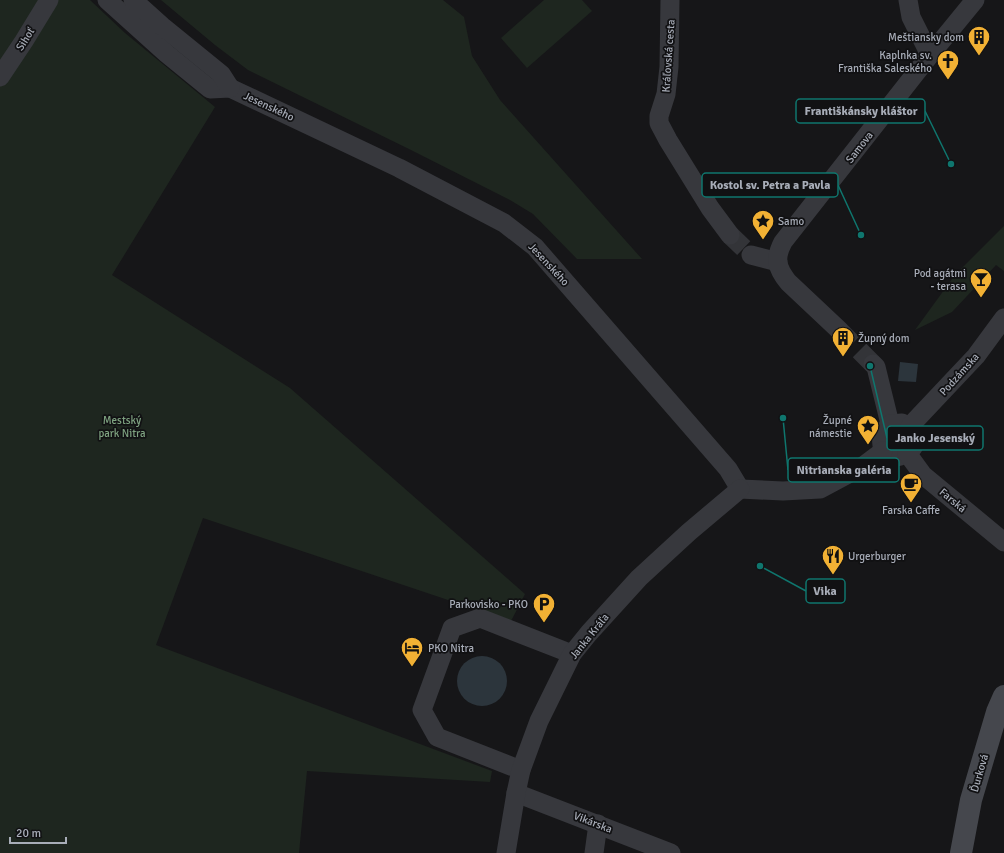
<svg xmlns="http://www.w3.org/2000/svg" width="1004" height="853" viewBox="0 0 1004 853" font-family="Signika,sans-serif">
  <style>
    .green { fill: #1e261f }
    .water { fill: #2c353c }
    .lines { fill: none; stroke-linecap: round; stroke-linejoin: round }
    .street-tunnel { stroke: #333438; stroke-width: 19; stroke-dasharray: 19 10; stroke-linecap: butt }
    .street { stroke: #37383d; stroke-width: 19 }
    .secondary { stroke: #45474d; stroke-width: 22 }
    .labels { text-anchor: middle; stroke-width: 3.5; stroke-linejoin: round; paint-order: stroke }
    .poi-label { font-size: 11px; fill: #a8adb8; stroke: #111113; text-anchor: end }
    .street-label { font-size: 11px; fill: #a8adb8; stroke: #111113 }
    .park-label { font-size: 11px; fill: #7fa381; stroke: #111113 }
    .leader { fill: none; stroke: #0f766e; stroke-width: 1.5 }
    .callout-dot { fill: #0f766e; stroke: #111113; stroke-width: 1.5 }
    .callout { fill: #111113; stroke: #0f766e; stroke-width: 1.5 }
    .callout-label { font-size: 12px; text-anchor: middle; font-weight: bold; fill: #a8adb8 }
  </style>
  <rect width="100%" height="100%" fill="#161618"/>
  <g class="green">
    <path d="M 0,0 L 90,0 L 125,33 L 215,107 L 112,275 L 290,388 L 525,594 L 511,621 L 203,518 L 156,645 L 492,771 L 490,782 L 307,771 L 299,853 L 0,853 Z"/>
    <path d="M 161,0 L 443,0 L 464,17 L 472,56 L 500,100 L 642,259 L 577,259 L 533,214 L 510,200 L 411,150 L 248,70 L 215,45 Z"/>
    <path d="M 544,0 L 582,0 L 592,11 L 527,68 L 501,38 Z"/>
    <path d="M 1004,226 L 1004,271 L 996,265 L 952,312 L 915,330 L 955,275 Z"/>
  </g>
  <g class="water">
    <path d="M 900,362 L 918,364 L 916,382 L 898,381 Z"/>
    <circle cx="482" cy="681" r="25"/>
  </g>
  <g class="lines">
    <g class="street-tunnel">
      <path d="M 730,235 L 751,255"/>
      <path d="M 839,330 L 873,364"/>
    </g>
    <g class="street">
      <path d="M 107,0 L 167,54 L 210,89 L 230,88 L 399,168 L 504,223 L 535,247 L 728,469 L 740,489"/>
      <path d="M 133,0 L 162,26 L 221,74 L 230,88"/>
      <path d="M 670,0 L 669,67 L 666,94 L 659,116 L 659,123 L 668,140 L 710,208 L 730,235"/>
      <path d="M 908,0 L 911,17 L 930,55"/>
      <path d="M 0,77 L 24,41 L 49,0"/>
      <path d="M 751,255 L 778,262"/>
      <path d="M 839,330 L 788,282 C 777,268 774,259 783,242 L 930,55 L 975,0"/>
      <path d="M 873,364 L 876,367 L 890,424"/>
      <path d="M 902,423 C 916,429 923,443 906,453 C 903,455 899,457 894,457 C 891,456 887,453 883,451 C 880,437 881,434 890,424 Z"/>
      <path d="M 910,426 L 976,356 L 1004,318"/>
      <path d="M 907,453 L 923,475 L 1004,542"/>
      <path d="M 740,489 L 783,491 L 820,489 L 863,466 L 883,451"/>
      <path d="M 521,770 L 437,737 L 422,710 L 452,628 L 480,618 L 572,654"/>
      <path d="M 516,793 L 671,853"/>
      <path d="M 506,853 L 516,793 L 521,770 L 539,721 L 572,654 L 589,633 L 639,578 L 689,532 L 740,489"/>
      <path d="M 594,853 L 598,824"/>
    </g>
    <path class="secondary" d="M 961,853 L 971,800 L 997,712 L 1004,696"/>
  </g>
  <defs>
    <g id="building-pin" transform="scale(1.15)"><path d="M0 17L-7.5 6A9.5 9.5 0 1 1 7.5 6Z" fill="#f2b134" stroke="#111113"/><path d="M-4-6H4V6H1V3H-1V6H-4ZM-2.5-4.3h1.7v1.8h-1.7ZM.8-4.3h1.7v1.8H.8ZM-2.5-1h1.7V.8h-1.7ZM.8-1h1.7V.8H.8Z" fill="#111"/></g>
    <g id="church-pin" transform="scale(1.15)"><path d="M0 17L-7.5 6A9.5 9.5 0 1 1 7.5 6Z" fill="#f2b134" stroke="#111113"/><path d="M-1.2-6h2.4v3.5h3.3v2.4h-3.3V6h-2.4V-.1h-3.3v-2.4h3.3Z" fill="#111"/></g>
    <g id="sight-pin" transform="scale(1.15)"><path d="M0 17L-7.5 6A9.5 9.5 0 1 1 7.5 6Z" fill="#f2b134" stroke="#111113"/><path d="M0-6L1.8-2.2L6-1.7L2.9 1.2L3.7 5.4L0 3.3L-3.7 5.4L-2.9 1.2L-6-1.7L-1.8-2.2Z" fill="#111"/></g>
    <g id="bar-pin" transform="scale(1.15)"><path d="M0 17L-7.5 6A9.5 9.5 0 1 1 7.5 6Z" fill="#f2b134" stroke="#111113"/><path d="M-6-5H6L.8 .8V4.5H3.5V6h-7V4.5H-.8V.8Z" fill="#111"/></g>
    <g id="cafe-pin" transform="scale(1.15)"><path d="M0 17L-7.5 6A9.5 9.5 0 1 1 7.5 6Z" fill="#f2b134" stroke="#111113"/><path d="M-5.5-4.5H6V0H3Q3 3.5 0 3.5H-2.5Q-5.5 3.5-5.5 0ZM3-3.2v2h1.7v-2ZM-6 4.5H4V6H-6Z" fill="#111"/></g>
    <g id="restaurant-pin" transform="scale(1.15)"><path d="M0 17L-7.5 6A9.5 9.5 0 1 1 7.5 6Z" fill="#f2b134" stroke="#111113"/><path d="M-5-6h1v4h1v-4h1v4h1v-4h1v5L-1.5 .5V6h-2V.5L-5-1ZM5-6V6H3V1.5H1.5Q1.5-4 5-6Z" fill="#111"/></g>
    <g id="parking-pin" transform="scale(1.15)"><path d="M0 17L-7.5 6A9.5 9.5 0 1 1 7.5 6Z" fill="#f2b134" stroke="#111113"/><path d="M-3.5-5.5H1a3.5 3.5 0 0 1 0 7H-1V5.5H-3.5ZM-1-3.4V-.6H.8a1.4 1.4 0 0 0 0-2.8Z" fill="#111"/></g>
    <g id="hotel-pin" transform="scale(1.15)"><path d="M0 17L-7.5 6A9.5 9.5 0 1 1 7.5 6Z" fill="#f2b134" stroke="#111113"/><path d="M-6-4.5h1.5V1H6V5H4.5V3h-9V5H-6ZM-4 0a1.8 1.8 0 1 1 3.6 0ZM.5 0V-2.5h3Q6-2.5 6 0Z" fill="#111"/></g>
  </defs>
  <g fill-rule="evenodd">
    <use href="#building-pin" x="979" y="37"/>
    <use href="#church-pin" x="948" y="61"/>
    <use href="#sight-pin" x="763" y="221"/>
    <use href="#bar-pin" x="981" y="279"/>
    <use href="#building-pin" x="843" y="338"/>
    <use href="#sight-pin" x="868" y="426"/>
    <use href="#cafe-pin" x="911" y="484"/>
    <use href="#restaurant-pin" x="833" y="556"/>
    <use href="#parking-pin" x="544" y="604"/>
    <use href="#hotel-pin" x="412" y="648"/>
  </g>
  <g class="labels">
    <g class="poi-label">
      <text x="964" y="41">Meštiansky dom</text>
      <text x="932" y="59">Kaplnka sv.<tspan x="932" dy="13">Františka Saleského</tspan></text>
      <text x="778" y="225" text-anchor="start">Samo</text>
      <text x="966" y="277">Pod agátmi<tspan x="966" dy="13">- terasa</tspan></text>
      <text x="858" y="342" text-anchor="start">Župný dom</text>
      <text x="852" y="424">Župné<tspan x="852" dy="13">námestie</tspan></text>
      <text x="911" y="514" text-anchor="middle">Farska Caffe</text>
      <text x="848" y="560" text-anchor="start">Urgerburger</text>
      <text x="528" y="608">Parkovisko - PKO</text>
      <text x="428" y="652" text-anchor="start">PKO Nitra</text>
    </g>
    <g class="street-label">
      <text transform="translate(25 39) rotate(-58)" y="4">Sihoť</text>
      <text transform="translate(668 56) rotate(-86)" y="4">Kráľovská cesta</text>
      <text transform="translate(269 106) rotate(25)" y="4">Jesenského</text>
      <text transform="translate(859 147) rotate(-52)" y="4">Samova</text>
      <text transform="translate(549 264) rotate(47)" y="4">Jesenského</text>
      <text transform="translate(959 374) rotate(-48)" y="4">Podzámska</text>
      <text transform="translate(953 500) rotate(40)" y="4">Farská</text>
      <text transform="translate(589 636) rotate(-51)" y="4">Janka Kráľa</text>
      <text transform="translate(979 773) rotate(-74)" y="4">Ďurková</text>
      <text transform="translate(593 822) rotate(21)" y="4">Vikárska</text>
    </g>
    <g class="park-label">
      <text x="122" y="424">Mestský<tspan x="122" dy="13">park Nitra</tspan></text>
    </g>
  </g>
  <path class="leader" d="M951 164L925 111M861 235L838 185M870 366L887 438M783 418L788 470M760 566L806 591"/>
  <g class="callout-dot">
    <circle cx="951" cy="164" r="4"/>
    <circle cx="861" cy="235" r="4"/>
    <circle cx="870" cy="366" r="4"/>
    <circle cx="783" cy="418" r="4"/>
    <circle cx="760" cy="566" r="4"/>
  </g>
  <g class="callout">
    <rect x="796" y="99" width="129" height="24" rx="4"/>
    <rect x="702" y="173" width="136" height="24" rx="4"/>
    <rect x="887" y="426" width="96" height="24" rx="4"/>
    <rect x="788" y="458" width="111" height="24" rx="4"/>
    <rect x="806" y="579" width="39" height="24" rx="4"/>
  </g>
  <g class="callout-label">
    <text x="861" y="115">Františkánsky kláštor</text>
    <text x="770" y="189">Kostol sv. Petra a Pavla</text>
    <text x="935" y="442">Janko Jesenský</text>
    <text x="844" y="474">Nitrianska galéria</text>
    <text x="825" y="595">Vika</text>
  </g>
  <path d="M10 837v6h56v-6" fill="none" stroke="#a8adb8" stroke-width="2"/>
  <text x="16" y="837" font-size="12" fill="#a8adb8" stroke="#111113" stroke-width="3" paint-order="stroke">20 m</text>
</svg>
